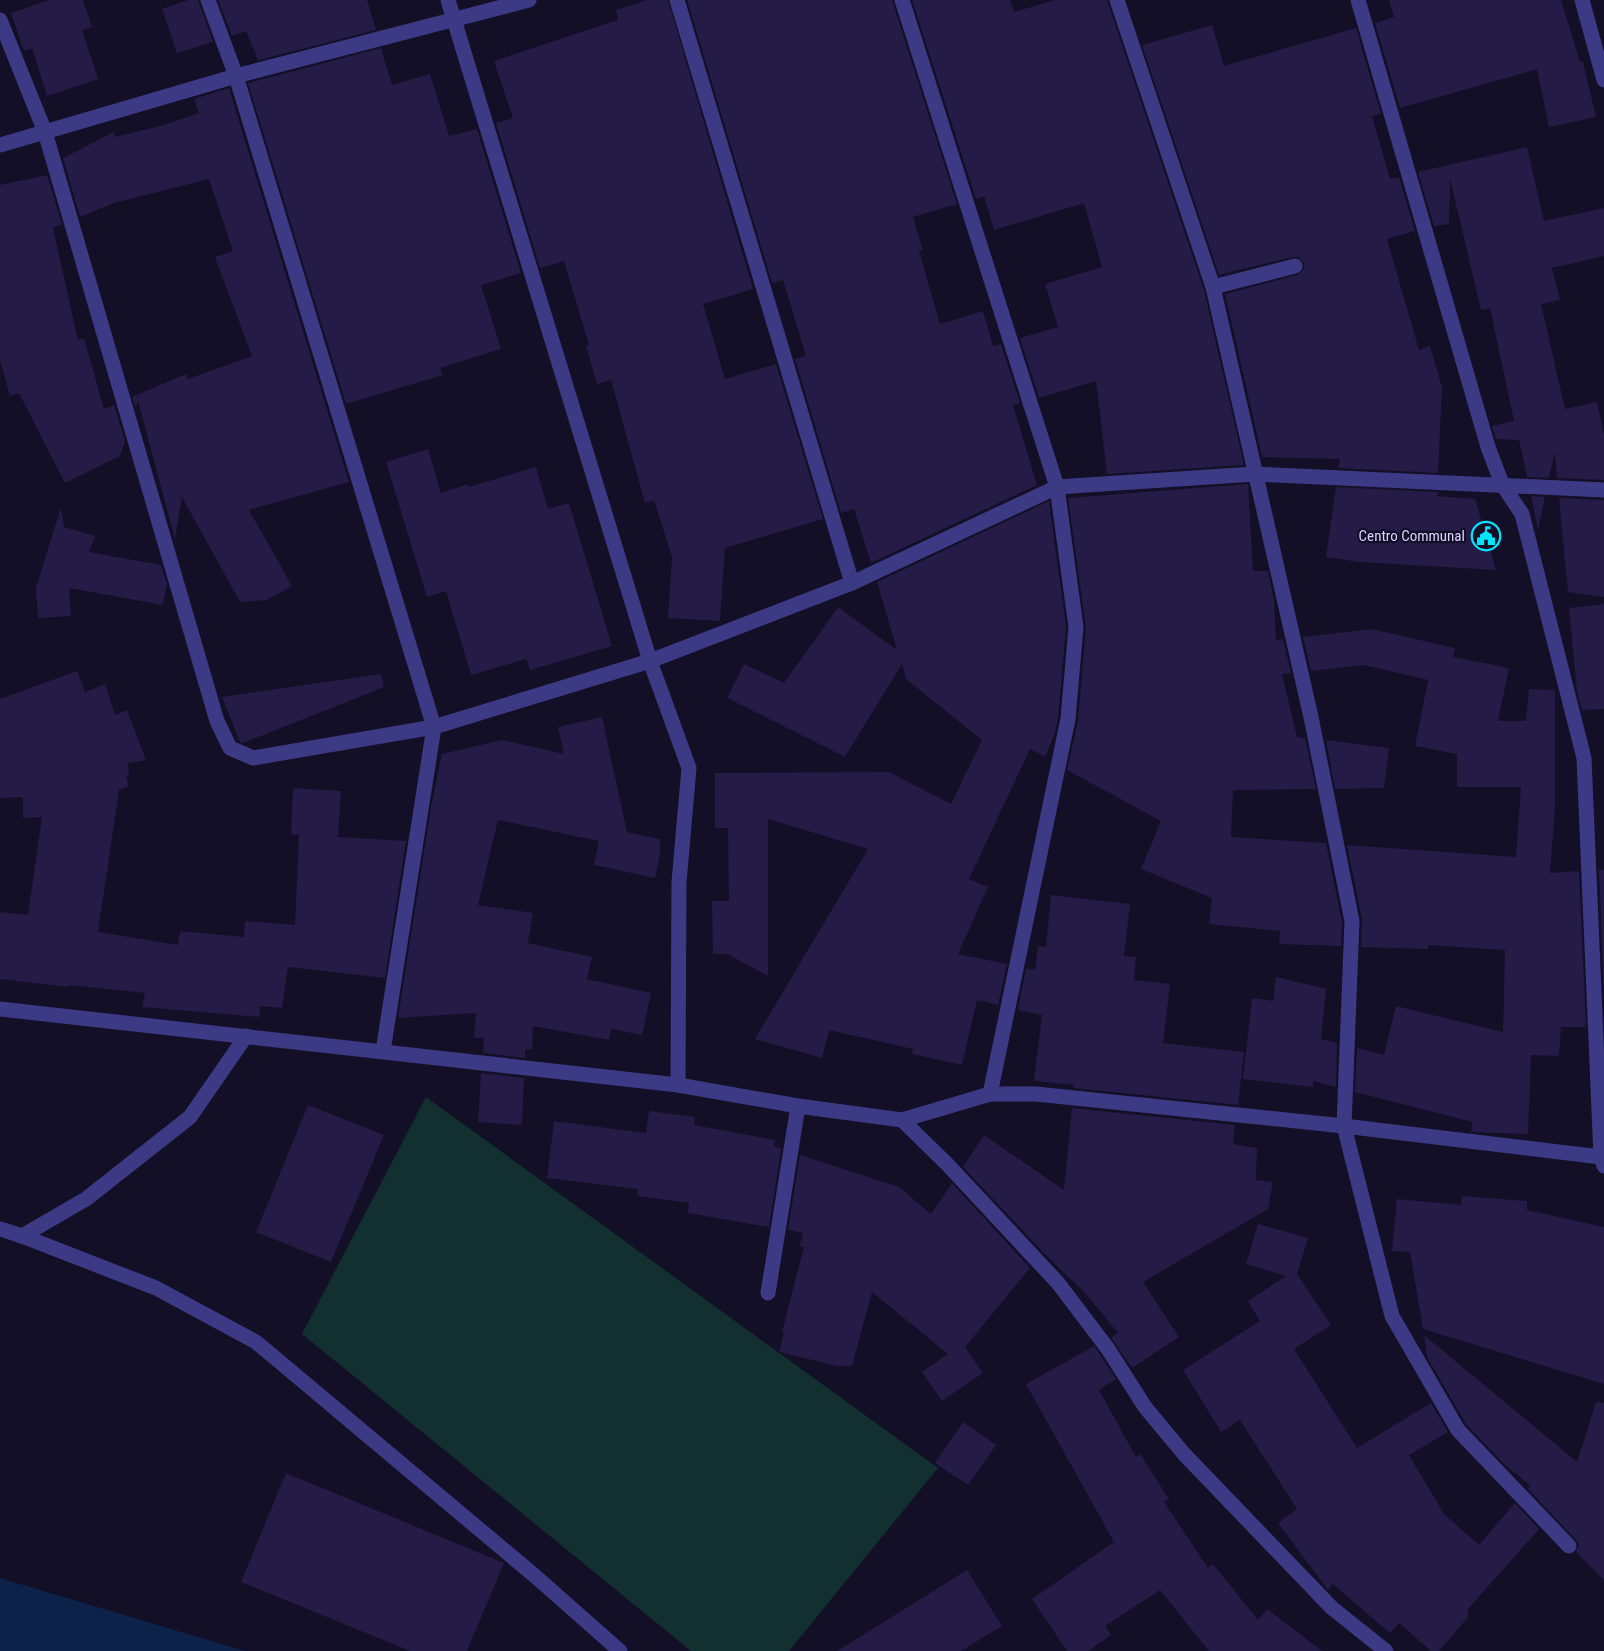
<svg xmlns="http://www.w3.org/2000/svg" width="1604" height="1651" viewBox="0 0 1604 1651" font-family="'Roboto Condensed',sans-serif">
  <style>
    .green { fill: #12302f }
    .water { fill: #0c2248 }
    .building { fill: #241b47 }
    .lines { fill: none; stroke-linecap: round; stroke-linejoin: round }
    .minor { stroke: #3d3a85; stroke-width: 15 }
    .labels { text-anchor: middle; stroke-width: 4.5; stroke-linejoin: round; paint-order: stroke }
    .poi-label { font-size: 15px; fill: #d9d4ff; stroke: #130f26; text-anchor: end }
  </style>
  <rect width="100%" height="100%" fill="#130f26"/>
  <path class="green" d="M 426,1097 L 938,1468 L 789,1651 L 691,1651 L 302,1334 Z"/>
  <path class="water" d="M 0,1578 L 245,1651 L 0,1651 Z"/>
  <g class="building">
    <path d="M 49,0 L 83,0 L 92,27 L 82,30 L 98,79 L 47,96 L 32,48 L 24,51 L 11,13 Z"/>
    <path d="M 188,0 L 198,0 L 213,42 L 177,53 L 162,9 Z"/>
    <path d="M 218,0 L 367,0 L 376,30 L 255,61 L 258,60 L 246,31 L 232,36 Z"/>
    <path d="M 647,0 L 668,0 L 753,289 L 703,304 L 725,379 L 776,364 L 823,519 L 725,548 L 720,621 L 668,618 L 672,557 L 654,500 L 645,503 L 611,380 L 597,384 L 586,346 L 589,345 L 564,261 L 540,268 L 496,123 L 513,118 L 494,61 L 618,20 L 616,10 Z"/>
    <path d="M 687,0 L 892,0 L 957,204 L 913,217 L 923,250 L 919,251 L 940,324 L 983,311 L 993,346 L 1001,344 L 1020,403 L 1013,405 L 1037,485 L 871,563 L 854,509 L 841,513 L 795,359 L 806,356 L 783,280 L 772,283 Z"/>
    <path d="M 912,0 L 1010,0 L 1014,12 L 1055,0 L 1107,0 L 1204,290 L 1244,465 L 1107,474 L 1096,381 L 1039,398 L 1020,338 L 1058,327 L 1045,284 L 1102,267 L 1084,203 L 994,230 L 984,196 L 976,199 Z"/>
    <path d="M 1389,0 L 1561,0 L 1580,62 L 1583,62 L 1596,117 L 1549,127 L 1537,69 L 1400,108 L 1375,23 L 1394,17 Z"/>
    <path d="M 1212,25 L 1224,66 L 1356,28 L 1381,114 L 1372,116 L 1390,179 L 1399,177 L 1415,231 L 1387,239 L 1419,350 L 1430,346 L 1442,387 L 1438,473 L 1338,468 L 1340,459 L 1262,457 L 1225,294 L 1297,275 L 1304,269 L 1304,263 L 1298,257 L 1293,257 L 1219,275 L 1142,45 Z"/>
    <path d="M 381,48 L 392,85 L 430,74 L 449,136 L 477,129 L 521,273 L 481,285 L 501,349 L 440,368 L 443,375 L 346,404 L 248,83 Z"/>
    <path d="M 229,88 L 349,482 L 249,510 L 292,586 L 267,600 L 240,602 L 182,497 L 175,539 L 138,401 L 136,408 L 132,397 L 186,374 L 188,379 L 252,356 L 215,257 L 233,251 L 209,179 L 114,203 L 80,217 L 63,158 L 114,132 L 115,137 L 164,125 L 199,113 L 194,99 Z"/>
    <path d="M 1527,147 L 1544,221 L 1604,208 L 1604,256 L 1552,268 L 1560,300 L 1541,304 L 1565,409 L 1597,402 L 1604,435 L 1604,480 L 1557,478 L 1555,452 L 1549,478 L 1527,477 L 1519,440 L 1496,439 L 1492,426 L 1514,421 L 1490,308 L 1481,310 L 1450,179 L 1449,224 L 1434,226 L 1418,172 Z"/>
    <path d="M 47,175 L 62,224 L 53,228 L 78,340 L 84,338 L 104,409 L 114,405 L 125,441 L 120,456 L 65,483 L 19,393 L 10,396 L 0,360 L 0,185 Z"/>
    <path d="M 428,449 L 441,493 L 468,484 L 469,487 L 536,467 L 548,509 L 569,503 L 612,646 L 530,670 L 526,659 L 471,675 L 446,591 L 427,597 L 386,462 Z"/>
    <path d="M 1248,484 L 1253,571 L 1268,571 L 1274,600 L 1276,640 L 1283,639 L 1291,673 L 1282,674 L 1297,737 L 1305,738 L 1316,789 L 1233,790 L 1231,837 L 1326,843 L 1342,922 L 1341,946 L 1279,944 L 1280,931 L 1209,924 L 1212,898 L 1141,869 L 1161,821 L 1067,770 L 1078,720 L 1086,628 L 1068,498 Z"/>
    <path d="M 1336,487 L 1438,492 L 1437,496 L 1475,499 L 1496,570 L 1359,562 L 1326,557 Z"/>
    <path d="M 1531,496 L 1545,497 L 1538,530 Z"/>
    <path d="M 1559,498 L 1604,500 L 1604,597 L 1568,592 Z"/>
    <path d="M 1049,501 L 1066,627 L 1058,718 L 1055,733 L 1045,757 L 1030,749 L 969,879 L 988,887 L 958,954 L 1007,964 L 998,1005 L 977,1000 L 962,1065 L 912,1054 L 913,1049 L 829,1030 L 822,1058 L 755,1039 L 868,849 L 768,819 L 768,976 L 727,954 L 713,954 L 712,901 L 729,901 L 728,828 L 715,828 L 715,773 L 889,772 L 951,804 L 982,740 L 906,679 L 902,664 L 845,757 L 727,698 L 744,664 L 784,683 L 838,607 L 897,650 L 877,582 Z"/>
    <path d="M 61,507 L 64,527 L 95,536 L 89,552 L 161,565 L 167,584 L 163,605 L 69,588 L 71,616 L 38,618 L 36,588 Z"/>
    <path d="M 1604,604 L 1604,709 L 1582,710 L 1577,691 L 1569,608 Z"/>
    <path d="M 1371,629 L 1455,648 L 1453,657 L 1509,668 L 1498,721 L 1526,721 L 1529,689 L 1555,690 L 1555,807 L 1550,873 L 1579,871 L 1586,1027 L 1561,1027 L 1559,1056 L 1531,1055 L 1528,1134 L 1471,1132 L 1472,1122 L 1355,1092 L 1357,1048 L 1384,1055 L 1396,1006 L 1503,1032 L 1505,950 L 1428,945 L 1428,949 L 1361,947 L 1362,919 L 1347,845 L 1516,857 L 1521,787 L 1457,787 L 1457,754 L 1415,746 L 1428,680 L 1363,665 L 1311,671 L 1303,637 Z"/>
    <path d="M 77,671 L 85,692 L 105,684 L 115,715 L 127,710 L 146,760 L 128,763 L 129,776 L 126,777 L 129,786 L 119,790 L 98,932 L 178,945 L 180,931 L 244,937 L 245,921 L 295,925 L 299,835 L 291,834 L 293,788 L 341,791 L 338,837 L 406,841 L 385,978 L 288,967 L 282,1008 L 260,1006 L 259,1017 L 142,1007 L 145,993 L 69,985 L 68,987 L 0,979 L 0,912 L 28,915 L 42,817 L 23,818 L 23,797 L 0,798 L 0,699 Z"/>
    <path d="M 381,674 L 384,687 L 243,743 L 240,742 L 222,697 Z"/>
    <path d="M 602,717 L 627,832 L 660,839 L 660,854 L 655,878 L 594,865 L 599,841 L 498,820 L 478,905 L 533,913 L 528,943 L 592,957 L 587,979 L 651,993 L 642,1035 L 611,1029 L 609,1040 L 533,1026 L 532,1050 L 525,1049 L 525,1058 L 483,1053 L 484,1038 L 474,1038 L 476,1013 L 398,1018 L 431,807 L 442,754 L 502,740 L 564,754 L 558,727 Z"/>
    <path d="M 1326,740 L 1389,748 L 1384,788 L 1335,789 Z"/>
    <path d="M 1599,870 L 1604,870 L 1604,998 Z"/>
    <path d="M 1051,895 L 1130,904 L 1124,956 L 1136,957 L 1134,980 L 1170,984 L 1163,1043 L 1244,1052 L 1238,1105 L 1074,1088 L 1074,1085 L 1034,1081 L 1042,1015 L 1018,1010 L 1026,968 L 1035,970 L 1038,946 L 1046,947 Z"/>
    <path d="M 1276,977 L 1326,989 L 1321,1039 L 1337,1043 L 1336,1087 L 1313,1081 L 1313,1087 L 1243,1079 L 1252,998 L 1273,1001 Z"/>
    <path d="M 481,1073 L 524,1078 L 522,1125 L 478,1122 Z"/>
    <path d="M 308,1105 L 384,1135 L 331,1262 L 256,1232 Z"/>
    <path d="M 1072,1108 L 1235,1125 L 1233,1144 L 1257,1148 L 1256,1180 L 1273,1182 L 1268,1209 L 1143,1282 L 1179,1337 L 1132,1368 L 1111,1337 L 1118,1333 L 1087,1295 L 1043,1252 L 963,1167 L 984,1135 L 1064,1190 Z"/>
    <path d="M 649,1111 L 695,1117 L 694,1125 L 775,1140 L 774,1146 L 781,1149 L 769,1227 L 688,1213 L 689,1203 L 637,1196 L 638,1189 L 547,1178 L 554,1121 L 646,1133 Z"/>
    <path d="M 800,1155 L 899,1187 L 931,1214 L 952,1183 L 1030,1268 L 965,1347 L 983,1373 L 942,1401 L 922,1372 L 948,1354 L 872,1292 L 852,1366 L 837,1366 L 779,1352 L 784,1333 L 782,1332 L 804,1247 L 800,1246 L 803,1233 L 788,1230 Z"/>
    <path d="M 1462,1196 L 1527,1201 L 1527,1210 L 1604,1227 L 1604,1384 L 1423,1329 L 1410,1252 L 1392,1251 L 1397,1199 L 1461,1205 Z"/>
    <path d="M 1258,1224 L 1308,1238 L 1297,1274 L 1331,1325 L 1294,1349 L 1357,1448 L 1431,1403 L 1448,1432 L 1409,1455 L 1444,1514 L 1479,1545 L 1515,1503 L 1539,1529 L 1468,1609 L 1468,1617 L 1439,1651 L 1431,1651 L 1399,1623 L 1390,1633 L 1333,1584 L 1328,1590 L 1278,1523 L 1297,1509 L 1240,1420 L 1221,1432 L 1183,1370 L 1260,1321 L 1248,1301 L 1286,1276 L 1246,1264 Z"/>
    <path d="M 1424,1335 L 1577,1462 L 1596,1402 L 1604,1403 L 1604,1580 L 1576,1552 L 1579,1544 L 1576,1540 L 1528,1489 L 1530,1485 L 1504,1464 L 1466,1424 L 1427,1357 Z"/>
    <path d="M 1094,1346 L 1116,1379 L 1099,1390 L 1136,1457 L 1140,1454 L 1169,1499 L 1164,1502 L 1208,1568 L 1213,1564 L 1258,1620 L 1267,1609 L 1322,1651 L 1209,1651 L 1160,1590 L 1105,1626 L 1111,1635 L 1088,1651 L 1067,1651 L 1032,1599 L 1114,1542 L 1026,1384 Z"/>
    <path d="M 963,1422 L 996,1445 L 968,1485 L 935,1463 Z"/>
    <path d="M 286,1473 L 504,1563 L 467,1651 L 410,1651 L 241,1582 Z"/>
    <path d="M 967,1570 L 1002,1626 L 961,1651 L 837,1651 Z"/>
  </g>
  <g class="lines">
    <g class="minor">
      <path d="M 208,0 L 236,76 L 434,727 L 383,1051"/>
      <path d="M 448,0 L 650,661 L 689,768 L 679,882 L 678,1085"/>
      <path d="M 677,0 L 852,583"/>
      <path d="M 902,0 L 1057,487 L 1076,627 L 1068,719 L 990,1094"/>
      <path d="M 1117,0 L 1213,287 L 1311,717 L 1352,921 L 1344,1126 L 1392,1316 L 1458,1430 L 1569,1546"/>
      <path d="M 1358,0 L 1488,447 L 1502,484 L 1522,514 L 1584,758 L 1601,1157 L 1604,1166"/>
      <path d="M 1582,0 L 1604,80"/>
      <path d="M 0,20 L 45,132 L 217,721 L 230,748 L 253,758 L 434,727 L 650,661 L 852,583 L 1057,487 L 1254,474 L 1604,490"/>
      <path d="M 0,145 L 236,76 L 529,0"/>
      <path d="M 1213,287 L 1295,266"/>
      <path d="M 0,1009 L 678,1085 L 798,1106 L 902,1120 L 990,1094 L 1036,1094 L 1344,1126 L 1601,1157"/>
      <path d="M 902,1120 L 947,1164 L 1058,1283 L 1108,1349 L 1145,1407 L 1184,1454 L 1332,1608 L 1386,1651"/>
      <path d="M 0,1229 L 22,1236 L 156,1288 L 256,1342 L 535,1576 L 620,1651"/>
      <path d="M 22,1236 L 86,1199 L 190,1117 L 246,1036"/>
      <path d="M 768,1293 L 798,1106"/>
    </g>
  </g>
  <defs>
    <g id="civic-ring" transform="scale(1.5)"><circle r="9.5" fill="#130f26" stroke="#00e5ff" stroke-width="1.5"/><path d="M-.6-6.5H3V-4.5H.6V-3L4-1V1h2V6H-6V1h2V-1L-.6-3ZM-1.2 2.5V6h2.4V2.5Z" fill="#00e5ff"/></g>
  </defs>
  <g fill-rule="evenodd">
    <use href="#civic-ring" x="1486" y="536"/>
  </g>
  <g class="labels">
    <g class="poi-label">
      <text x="1465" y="541">Centro Communal</text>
    </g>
  </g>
</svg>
